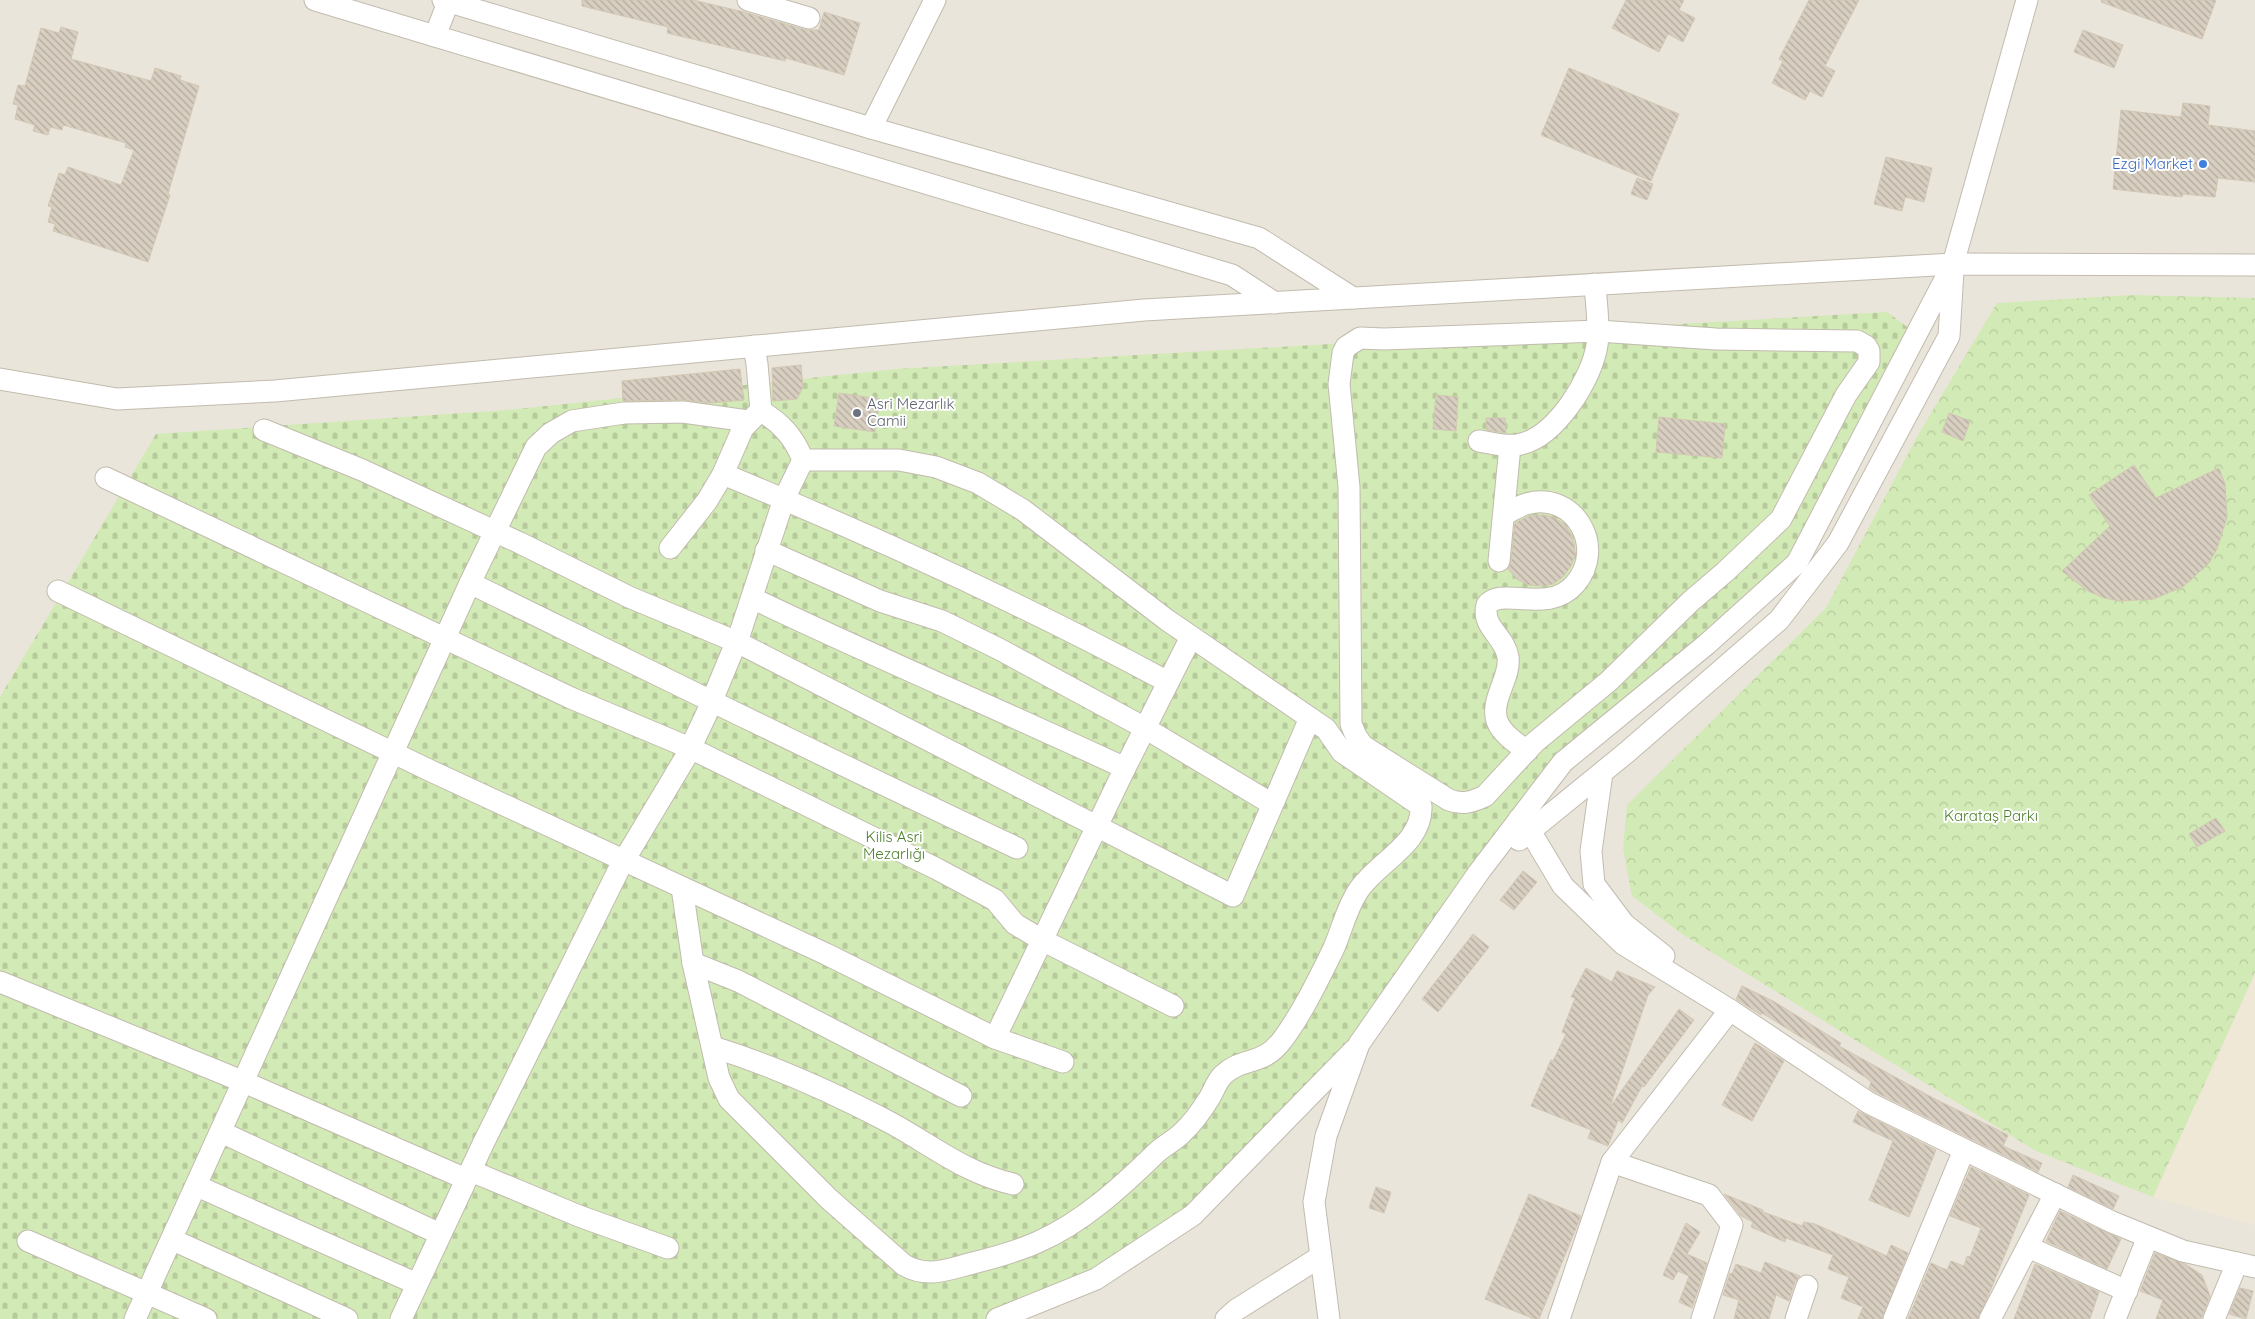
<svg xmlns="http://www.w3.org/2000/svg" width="2255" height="1319" viewBox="0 0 2255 1319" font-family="Quicksand,sans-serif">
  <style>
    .residential { fill: #eae5da }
    .education { fill: #efe8d6 }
    .cemetery { fill: url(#cemetery-stones) }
    .park { fill: url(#park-crowns) }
    .building { fill: url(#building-back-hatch); stroke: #d3c7b4 }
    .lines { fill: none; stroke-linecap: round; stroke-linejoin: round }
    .minor-casing { stroke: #c2bbae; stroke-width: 23 }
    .minor { stroke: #fff; stroke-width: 21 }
    .shop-dot { fill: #3f7fe0; stroke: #fff; stroke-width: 2 }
    .worship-dot { fill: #6b7280; stroke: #fff; stroke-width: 2 }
    .labels { text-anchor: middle; stroke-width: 4; stroke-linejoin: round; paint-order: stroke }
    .shop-label { font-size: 15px; fill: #366cbe; stroke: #fff; text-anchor: end }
    .worship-label { font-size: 15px; fill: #5b616d; stroke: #fff; text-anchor: start }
    .park-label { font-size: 15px; fill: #4a7f2a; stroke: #fff }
  </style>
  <defs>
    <pattern id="cemetery-stones" width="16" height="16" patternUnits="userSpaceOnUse" patternTransform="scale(1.25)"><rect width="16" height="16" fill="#d2eab5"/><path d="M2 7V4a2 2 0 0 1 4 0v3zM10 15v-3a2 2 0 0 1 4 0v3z" fill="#b6ca9c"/></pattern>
    <pattern id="park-crowns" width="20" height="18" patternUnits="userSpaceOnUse" patternTransform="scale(1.25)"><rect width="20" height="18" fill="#d2eab5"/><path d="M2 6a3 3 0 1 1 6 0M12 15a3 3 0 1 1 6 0" fill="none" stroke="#b6ca9c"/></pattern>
    <pattern id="building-back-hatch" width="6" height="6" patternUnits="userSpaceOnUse" patternTransform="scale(1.25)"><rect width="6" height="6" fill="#d8cfc1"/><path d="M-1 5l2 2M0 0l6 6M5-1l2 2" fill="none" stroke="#b1aa9e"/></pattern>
  </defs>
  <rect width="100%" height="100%" fill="#f6f3ec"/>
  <path class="residential" d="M 0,0 L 2255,0 L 2255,1319 L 406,1319 L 0,1028 Z"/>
  <path class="education" d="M 2255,973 L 2255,1225 L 2153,1197 Z"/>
  <path class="cemetery" d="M 1887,312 L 1922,338 L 1794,567 L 1555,773 L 1416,976 L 1190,1219 L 1003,1319 L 0,1319 L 0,697 L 156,434 L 507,410 L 896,369 Z"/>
  <path class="park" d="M 2132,295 L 2255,298 L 2255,973 L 2153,1197 L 2036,1151 L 1682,934 L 1632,896 L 1623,848 L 1627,805 L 1826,608 L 1918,435 L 1997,303 Z"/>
  <g class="building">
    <path d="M 582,0 L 693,0 L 744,12 L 806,30 L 819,30 L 824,12 L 860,23 L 844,75 L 786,58 L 785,61 L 667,33 L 668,27 L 582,6 Z"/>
    <path d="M 1626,0 L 1684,0 L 1679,10 L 1695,18 L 1683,42 L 1668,34 L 1659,52 L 1612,28 Z"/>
    <path d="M 1809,0 L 1859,0 L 1825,66 L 1835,71 L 1822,97 L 1810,91 L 1805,100 L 1772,83 L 1783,61 L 1779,59 Z"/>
    <path d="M 2102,0 L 2216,0 L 2202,39 L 2101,2 Z"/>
    <path d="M 61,27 L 78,32 L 71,59 L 151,81 L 155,68 L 181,76 L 180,80 L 199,86 L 168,194 L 170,195 L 148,262 L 53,231 L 55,224 L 48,222 L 52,207 L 48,206 L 59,173 L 65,175 L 68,167 L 121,185 L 134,150 L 125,147 L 126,143 L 63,125 L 62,130 L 50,127 L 48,135 L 33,131 L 35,125 L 15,119 L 18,105 L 13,104 L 18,85 L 25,86 L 41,28 L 59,33 Z"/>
    <path d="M 2083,30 L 2123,45 L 2114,68 L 2074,52 Z"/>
    <path d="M 1569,68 L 1679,114 L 1651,181 L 1541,135 Z"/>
    <path d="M 2183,103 L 2210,106 L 2208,125 L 2255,131 L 2255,182 L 2218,178 L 2215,197 L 2183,194 L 2182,197 L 2113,189 L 2121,110 L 2181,117 Z"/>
    <path d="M 1886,157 L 1932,168 L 1924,202 L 1905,197 L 1902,211 L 1874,204 Z"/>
    <path d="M 1637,178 L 1653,184 L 1647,200 L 1631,194 Z"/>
    <path d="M 801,365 L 803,387 L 797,399 L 773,401 L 772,368 Z"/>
    <path d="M 740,369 L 744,400 L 711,403 L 683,400 L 623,401 L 622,381 Z"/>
    <path d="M 839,393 L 880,399 L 875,432 L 834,426 Z"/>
    <path d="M 1436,395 L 1458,397 L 1456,431 L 1433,429 Z"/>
    <path d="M 1949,413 L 1970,421 L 1963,441 L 1942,432 Z"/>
    <path d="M 1659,417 L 1725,424 L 1722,458 L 1656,452 Z"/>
    <path d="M 1486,418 L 1505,418 L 1506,433 L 1487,430 Z"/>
    <path d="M 2134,465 L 2156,498 L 2219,468 L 2225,484 L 2227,517 L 2217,549 L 2209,563 L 2184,586 L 2154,599 L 2120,601 L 2104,598 L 2088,591 L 2062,571 L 2110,526 L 2089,495 Z"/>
    <path d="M 1543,515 L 1553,517 L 1563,523 L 1570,532 L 1574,543 L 1575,555 L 1571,566 L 1563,577 L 1553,584 L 1541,586 L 1529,585 L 1518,580 L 1508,569 L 1511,562 L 1515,523 L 1529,516 Z"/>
    <path d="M 2216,818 L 2225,831 L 2197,847 L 2189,834 Z"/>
    <path d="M 1523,871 L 1537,882 L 1514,910 L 1500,900 Z"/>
    <path d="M 1473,934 L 1489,947 L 1438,1012 L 1422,999 Z"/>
    <path d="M 1586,968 L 1612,982 L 1617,971 L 1655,987 L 1648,995 L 1610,1107 L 1679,1009 L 1694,1020 L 1644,1087 L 1642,1086 L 1622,1123 L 1618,1120 L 1608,1146 L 1588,1138 L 1591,1130 L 1531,1106 L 1551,1060 L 1553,1061 L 1566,1034 L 1562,1032 L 1575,998 L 1571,997 Z"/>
    <path d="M 1742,986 L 1773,1001 L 1841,1043 L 1839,1046 L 1933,1098 L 2008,1135 L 2003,1146 L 2042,1163 L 2038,1172 L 1875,1092 L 1869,1088 L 1871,1082 L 1865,1077 L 1762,1013 L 1761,1015 L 1736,999 Z"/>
    <path d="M 1755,1043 L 1784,1061 L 1752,1121 L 1722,1105 Z"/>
    <path d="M 1858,1111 L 1936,1150 L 1909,1217 L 1869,1200 L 1893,1141 L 1853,1122 Z"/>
    <path d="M 1971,1167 L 2029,1195 L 1991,1289 L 1978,1319 L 1908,1319 L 1931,1263 L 1947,1270 L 1951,1261 L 1964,1266 L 1967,1256 L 1970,1257 L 1981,1228 L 1950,1216 Z"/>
    <path d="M 2073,1175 L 2119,1196 L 2113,1209 L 2068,1187 Z"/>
    <path d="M 1376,1187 L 1391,1192 L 1384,1213 L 1369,1208 Z"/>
    <path d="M 1529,1194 L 1581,1216 L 1539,1319 L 1534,1319 L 1485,1299 Z"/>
    <path d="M 1724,1194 L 1763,1210 L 1763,1212 L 1802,1226 L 1804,1222 L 1815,1224 L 1887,1256 L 1891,1245 L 1908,1253 L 1882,1319 L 1858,1319 L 1863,1307 L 1841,1298 L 1849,1277 L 1828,1269 L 1833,1255 L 1786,1238 L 1785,1242 L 1751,1227 L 1753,1222 L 1741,1216 Z"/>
    <path d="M 2060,1211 L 2121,1239 L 2107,1269 L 2046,1241 Z"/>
    <path d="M 1686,1223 L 1700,1232 L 1687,1254 L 1707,1263 L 1692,1308 L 1679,1302 L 1689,1276 L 1678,1271 L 1673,1280 L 1663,1275 Z"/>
    <path d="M 2155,1253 L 2185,1264 L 2202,1275 L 2210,1296 L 2201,1319 L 2156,1319 L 2163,1300 L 2140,1291 Z"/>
    <path d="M 1765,1262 L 1800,1276 L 1795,1282 L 1789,1301 L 1776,1295 L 1769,1319 L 1734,1319 L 1739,1300 L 1723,1295 L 1730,1273 L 1732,1274 L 1736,1264 L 1761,1273 Z"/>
    <path d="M 2035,1264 L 2099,1292 L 2090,1319 L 2014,1319 Z"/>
    <path d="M 2240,1288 L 2253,1291 L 2246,1319 L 2229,1314 Z"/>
  </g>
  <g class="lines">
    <g class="minor-casing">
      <g id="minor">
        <path d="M 315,0 L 1232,275 L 1275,303"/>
        <path d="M 443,0 L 871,128 L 1259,238 L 1353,298"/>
        <path d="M 748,0 L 809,18"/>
        <path d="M 435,36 L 449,0"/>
        <path d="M 871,128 L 935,0"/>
        <path d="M 1598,331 L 1716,339 L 1857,341 L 1866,346 L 1869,351 L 1869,362 L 1846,395 L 1781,519 L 1725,572 L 1691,601 L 1609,681 L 1534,743 L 1485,796 C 1472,802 1463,805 1449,800 L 1363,746 L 1356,736 L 1351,724 L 1349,487 L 1339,384 L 1343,353 L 1346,347 L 1360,338 L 1384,339 Z"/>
        <path d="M 754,346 L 757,364 L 761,411"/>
        <path d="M 0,379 L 117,399 L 275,391 L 1144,310 L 1953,264 L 2255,265"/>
        <path d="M 264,430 L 362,470 L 520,543 L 629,597 L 737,642 L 1233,896 L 1310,718"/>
        <path d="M 1479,441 C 1493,443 1508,448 1521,444 C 1556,436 1592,379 1597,345 C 1600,326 1596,304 1595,284"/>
        <path d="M 723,474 C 876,537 1023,604 1168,682"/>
        <path d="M 106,478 L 571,698 L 690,748 L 937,869 L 995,900 L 1015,924 L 1042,940 L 1173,1006"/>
        <path d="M 1505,514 C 1511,511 1519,506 1526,504 C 1574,490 1607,547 1575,584 C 1549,615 1501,586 1487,605 C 1481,627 1505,636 1508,657 C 1511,678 1490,699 1497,721 C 1502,734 1516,743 1527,751"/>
        <path d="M 670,548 L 707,501 L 723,474 L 743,428 L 758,413"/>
        <path d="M 766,550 L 880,601 L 942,621 L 999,649 L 1145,728 L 1272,804"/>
        <path d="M 1499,561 L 1510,446"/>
        <path d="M 470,583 C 652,672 834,762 1017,848"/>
        <path d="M 58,591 L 431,771 L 826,954 L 995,1038 L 1063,1062"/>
        <path d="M 752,598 C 875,657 1001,710 1125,768"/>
        <path d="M 1602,773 L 1591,851 L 1594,884 L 1624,924 L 1664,956"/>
        <path d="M 1519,819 L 1530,831 L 1563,886 L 1623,944 L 1730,1010 L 1869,1103 L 2112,1222 L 2183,1251 L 2255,1267"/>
        <path d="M 1519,840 L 1626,753 L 1779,620 L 1838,543 L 1949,336 L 1953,271"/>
        <path d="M 682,888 L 693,963 L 719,1078 L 729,1099 L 829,1199 L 904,1265 C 927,1278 946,1270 969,1264 C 993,1258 1016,1252 1038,1242 C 1083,1222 1120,1188 1155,1154 C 1163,1146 1174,1141 1182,1133 C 1193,1123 1202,1110 1210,1097 C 1214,1090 1217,1081 1223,1075 C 1243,1056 1263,1067 1283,1039 C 1303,1012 1318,980 1333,950 C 1342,930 1346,909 1358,891 C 1377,862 1423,844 1421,806 L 1342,752 L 1326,729 L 1167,620 L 1023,510 L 978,483 L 936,467 L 899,460 L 803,460"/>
        <path d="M 693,963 L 738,981 L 961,1096"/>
        <path d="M 0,982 L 244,1082 L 466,1179"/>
        <path d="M 995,1038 L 1125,768 L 1191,637"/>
        <path d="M 713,1047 C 774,1066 834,1093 891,1123 C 933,1146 965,1173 1013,1184"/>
        <path d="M 221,1132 L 440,1234"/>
        <path d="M 1612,1162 L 1709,1195 L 1732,1225 L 1702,1319"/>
        <path d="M 471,1171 L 579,1216 L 668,1248"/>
        <path d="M 197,1186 L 417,1284"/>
        <path d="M 173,1240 L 347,1319"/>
        <path d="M 28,1241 L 206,1319"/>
        <path d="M 2028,1247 L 2127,1291"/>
        <path d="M 135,1319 L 470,583 L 536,447 L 551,433 L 572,421 L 624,413 L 683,412 L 748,421"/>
        <path d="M 401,1319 L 483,1144 L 620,867 L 687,755 L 706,715 L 740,633 L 784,499 L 803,460 C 794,437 781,423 761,411"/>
        <path d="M 997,1319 L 1096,1279 L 1193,1215 L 1354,1050"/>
        <path d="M 1226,1319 L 1236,1310 L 1320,1257"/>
        <path d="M 1329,1319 L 1314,1202 L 1326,1136 L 1359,1044 L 1479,872 L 1563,762 L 1707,644 L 1797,563 L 1953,264 L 2027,0"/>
        <path d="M 1559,1319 L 1612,1162 L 1730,1010"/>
        <path d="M 1796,1319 L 1807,1286"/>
        <path d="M 1894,1319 L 1964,1150"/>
        <path d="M 1990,1319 L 2055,1194"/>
        <path d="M 2115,1319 L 2148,1237"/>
        <path d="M 2214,1319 L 2237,1263"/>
      </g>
    </g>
    <use href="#minor" class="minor"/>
  </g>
  <circle class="shop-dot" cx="2203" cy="164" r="5"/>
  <circle class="worship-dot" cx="857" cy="413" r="5"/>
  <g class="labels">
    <g class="shop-label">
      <text x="2193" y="169">Ezgi Market</text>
    </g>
    <g class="worship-label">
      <text x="867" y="409">Asri Mezarlık<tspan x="867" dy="17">Camii</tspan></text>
    </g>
    <g class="park-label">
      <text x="1991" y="821">Karataş Parkı</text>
      <text x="894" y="842">Kilis Asri<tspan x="894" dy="17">Mezarlığı</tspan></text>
    </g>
  </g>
</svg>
